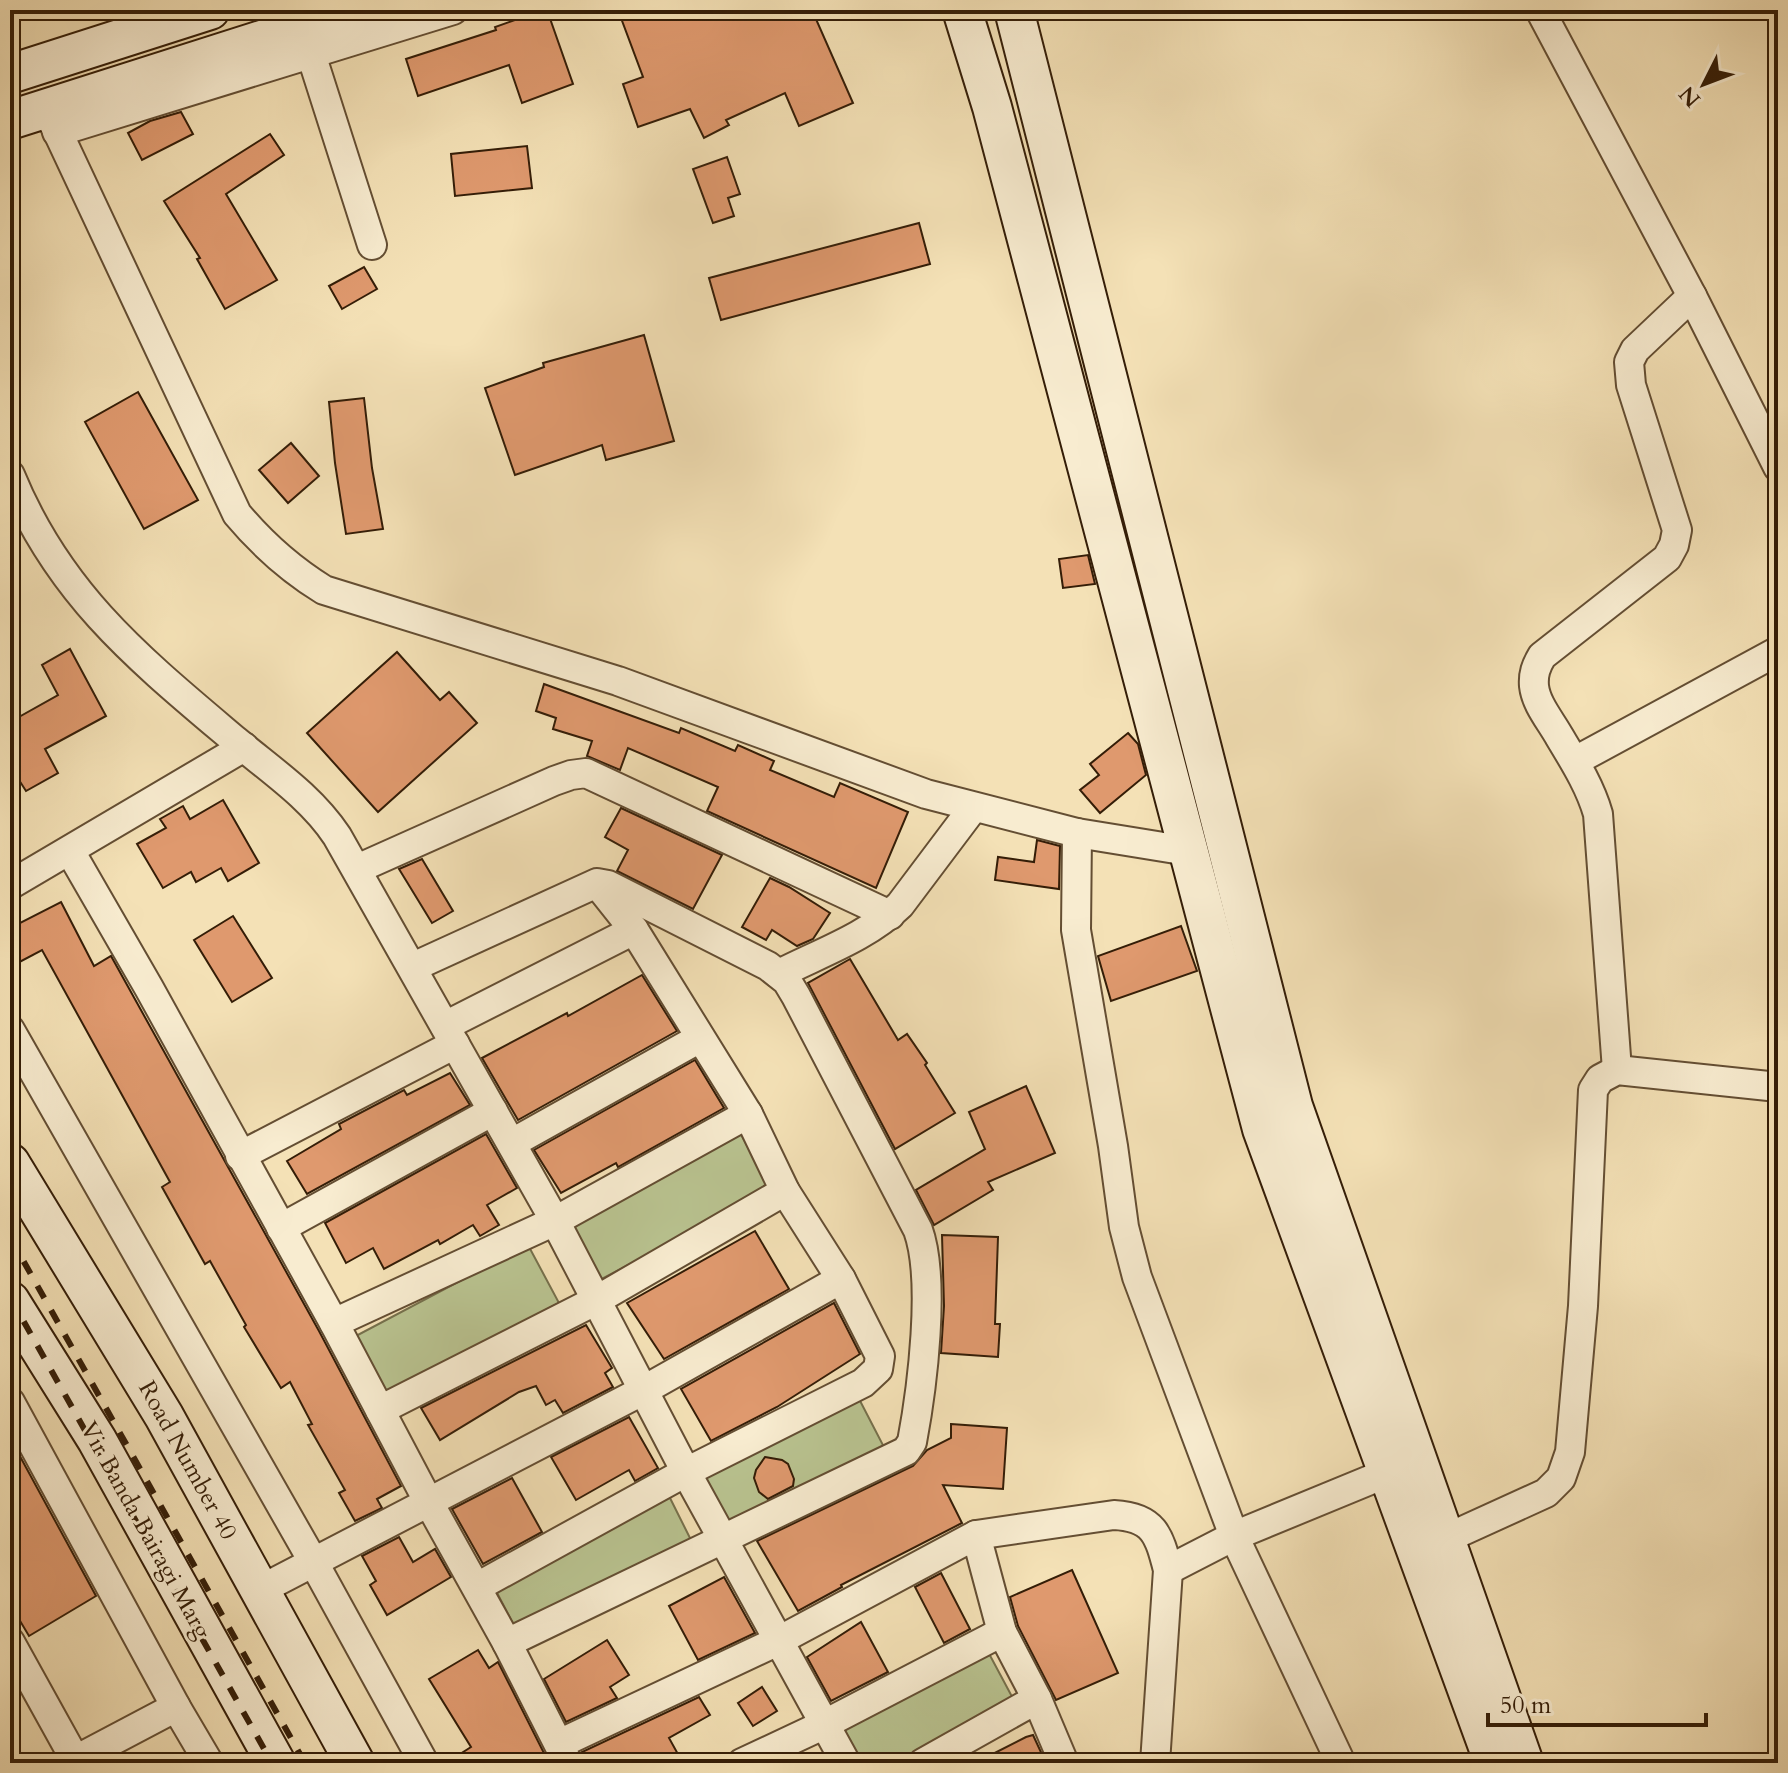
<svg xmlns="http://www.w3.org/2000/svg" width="1788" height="1773" viewBox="0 0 1788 1773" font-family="Cardo,serif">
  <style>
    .green { fill: #b9c390; stroke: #76704c; stroke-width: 2 }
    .building { fill: #df996e; stroke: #341d07; stroke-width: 2 }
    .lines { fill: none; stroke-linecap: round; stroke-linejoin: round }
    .street-casing { stroke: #644e33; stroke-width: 32 }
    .secondary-casing { stroke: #341d07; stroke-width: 42 }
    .street { stroke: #f8ecd0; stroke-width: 28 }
    .secondary { stroke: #f8ecd0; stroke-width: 38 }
    .rail { stroke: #341d07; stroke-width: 6; stroke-dasharray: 14 14; stroke-linecap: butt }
    .labels { text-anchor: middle; stroke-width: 6; stroke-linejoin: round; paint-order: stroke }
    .street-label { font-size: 24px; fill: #341d07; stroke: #f8ecd0 }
  </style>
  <rect width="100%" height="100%" fill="#f4e1b6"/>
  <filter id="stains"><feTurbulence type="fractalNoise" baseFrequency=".0025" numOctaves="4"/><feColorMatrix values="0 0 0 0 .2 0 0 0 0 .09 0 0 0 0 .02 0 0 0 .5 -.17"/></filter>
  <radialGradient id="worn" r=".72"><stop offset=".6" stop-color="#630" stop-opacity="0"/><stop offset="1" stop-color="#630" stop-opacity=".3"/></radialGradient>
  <g class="green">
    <path d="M 740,1132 L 770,1190 L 596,1282 L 565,1224 Z"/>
    <path d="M 528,1245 L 559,1303 L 384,1395 L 354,1337 Z"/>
    <path d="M 857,1395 L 885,1449 L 732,1529 L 704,1476 Z"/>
    <path d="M 667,1492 L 693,1544 L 516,1629 L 494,1587 Z"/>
    <path d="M 986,1648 L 1017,1706 L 908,1763 L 852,1763 L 834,1728 Z"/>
  </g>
  <g class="building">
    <path d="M 543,10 L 547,10 L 573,84 L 522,103 L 509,65 L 418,96 L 406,59 L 496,30 L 495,27 Z"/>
    <path d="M 618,10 L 812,10 L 853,103 L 799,126 L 785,93 L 726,120 L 729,125 L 704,138 L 690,109 L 638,127 L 623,84 L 643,77 Z"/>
    <path d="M 181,112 L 193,134 L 142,160 L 128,133 L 150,121 Z"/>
    <path d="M 270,134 L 284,155 L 226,194 L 277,280 L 225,309 L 197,259 L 200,258 L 164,201 Z"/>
    <path d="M 527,146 L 532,188 L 455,196 L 451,154 Z"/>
    <path d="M 727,157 L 740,194 L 728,198 L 734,216 L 713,223 L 693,169 Z"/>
    <path d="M 919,223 L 930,264 L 721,320 L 709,278 Z"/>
    <path d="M 364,267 L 377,289 L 342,309 L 329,286 Z"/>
    <path d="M 644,335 L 674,441 L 606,460 L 602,445 L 515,475 L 485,388 L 544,367 L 543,363 Z"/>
    <path d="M 138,392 L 198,500 L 144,529 L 85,422 Z"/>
    <path d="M 364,398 L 372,468 L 383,529 L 346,534 L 335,463 L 329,402 Z"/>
    <path d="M 291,443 L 319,476 L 288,503 L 259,470 Z"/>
    <path d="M 1088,555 L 1095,584 L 1063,588 L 1059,559 Z"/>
    <path d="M 70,649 L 106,716 L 45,749 L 58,773 L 26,791 L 19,780 L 10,785 L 10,722 L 58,695 L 42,665 Z"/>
    <path d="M 397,652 L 440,700 L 449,692 L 477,723 L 378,812 L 307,733 Z"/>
    <path d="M 544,684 L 679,733 L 681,728 L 735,751 L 738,745 L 774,761 L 770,770 L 834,797 L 840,783 L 908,812 L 876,888 L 707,811 L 718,787 L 628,748 L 620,770 L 587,756 L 592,741 L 553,729 L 556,718 L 536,711 Z"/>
    <path d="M 1128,733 L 1138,744 L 1146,775 L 1100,813 L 1080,790 L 1099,775 L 1090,764 Z"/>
    <path d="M 223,800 L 259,863 L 228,881 L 221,868 L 196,882 L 191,872 L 163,888 L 137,844 L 166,828 L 160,819 L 183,806 L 190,819 Z"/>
    <path d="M 621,808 L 722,855 L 693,909 L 617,871 L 628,850 L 605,837 Z"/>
    <path d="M 1037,840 L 1060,846 L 1059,889 L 995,880 L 998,857 L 1034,862 Z"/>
    <path d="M 422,859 L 453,911 L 432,923 L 399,869 Z"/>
    <path d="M 770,878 L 789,887 L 830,913 L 813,939 L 797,946 L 772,930 L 766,940 L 742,927 Z"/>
    <path d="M 61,902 L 94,966 L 111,956 L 319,1331 L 401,1486 L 377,1499 L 382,1508 L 355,1521 L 339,1493 L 345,1490 L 308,1425 L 312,1424 L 290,1382 L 281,1388 L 244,1327 L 246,1325 L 210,1261 L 205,1264 L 162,1187 L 170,1182 L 42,950 L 10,967 L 10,928 Z"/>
    <path d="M 233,916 L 272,978 L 232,1002 L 194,940 Z"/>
    <path d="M 1181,926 L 1197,971 L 1111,1001 L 1098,956 Z"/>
    <path d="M 850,959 L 898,1040 L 907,1034 L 927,1063 L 925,1065 L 955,1113 L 895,1149 L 808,983 Z"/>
    <path d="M 642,975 L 677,1031 L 518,1120 L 482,1058 L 567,1013 L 568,1016 Z"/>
    <path d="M 695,1060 L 724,1108 L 618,1167 L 616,1163 L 561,1193 L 534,1150 Z"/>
    <path d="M 450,1073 L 470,1105 L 307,1194 L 287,1161 L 341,1129 L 339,1124 L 404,1090 L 407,1095 Z"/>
    <path d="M 1026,1086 L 1055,1153 L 988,1182 L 993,1190 L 934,1225 L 916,1190 L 985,1149 L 969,1112 Z"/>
    <path d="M 486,1134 L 517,1188 L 487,1205 L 499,1225 L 480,1236 L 473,1225 L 440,1244 L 438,1240 L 384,1269 L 373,1248 L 346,1263 L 325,1223 Z"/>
    <path d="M 755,1231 L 789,1289 L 664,1359 L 627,1303 Z"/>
    <path d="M 942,1235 L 998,1237 L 995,1324 L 1000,1324 L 998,1357 L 941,1353 L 944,1306 Z"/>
    <path d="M 834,1303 L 860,1354 L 777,1407 L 711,1441 L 681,1389 Z"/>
    <path d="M 586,1325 L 612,1368 L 605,1373 L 613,1387 L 563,1413 L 555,1400 L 546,1405 L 536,1386 L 519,1392 L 440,1440 L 421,1408 Z"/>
    <path d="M 629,1417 L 658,1468 L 635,1481 L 629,1470 L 576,1500 L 551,1457 Z"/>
    <path d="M 951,1424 L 1007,1428 L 1003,1489 L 943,1485 L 962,1523 L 841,1585 L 842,1587 L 798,1611 L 757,1541 L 913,1466 L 927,1450 L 951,1438 Z"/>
    <path d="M 10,1438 L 96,1596 L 29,1636 L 10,1604 Z"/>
    <path d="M 765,1457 L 782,1460 L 788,1464 L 794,1479 L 793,1486 L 768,1499 L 759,1492 L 754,1478 L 756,1470 Z"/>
    <path d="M 512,1478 L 542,1532 L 483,1564 L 452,1509 Z"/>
    <path d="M 399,1537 L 413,1562 L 435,1549 L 451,1577 L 387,1615 L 370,1585 L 376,1581 L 362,1556 Z"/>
    <path d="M 1072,1570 L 1118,1673 L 1056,1700 L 1018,1626 L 1010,1597 Z"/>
    <path d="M 941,1573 L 970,1629 L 944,1643 L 915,1587 Z"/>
    <path d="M 724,1577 L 755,1633 L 698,1660 L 669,1606 Z"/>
    <path d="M 861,1622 L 888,1672 L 831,1701 L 807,1657 Z"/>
    <path d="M 607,1640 L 629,1675 L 610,1687 L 617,1698 L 566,1722 L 544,1679 Z"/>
    <path d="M 478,1650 L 489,1668 L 498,1662 L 549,1763 L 446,1763 L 471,1747 L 429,1679 Z"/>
    <path d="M 762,1687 L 777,1711 L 753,1726 L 738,1703 Z"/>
    <path d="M 699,1697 L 710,1715 L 669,1738 L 679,1756 L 665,1763 L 585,1763 L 582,1752 Z"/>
    <path d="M 1033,1735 L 1046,1763 L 975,1763 L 1026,1737 Z"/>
  </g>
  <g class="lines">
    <g class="street-casing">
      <g id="street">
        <path d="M 1540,10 L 1692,296 L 1778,467"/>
        <path d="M 311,54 L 372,245"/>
        <path d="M 46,107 L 237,514 C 263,545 290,569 324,590 L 618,681 L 926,794 L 1077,833 L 1188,851"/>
        <path d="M 57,132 L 453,10"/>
        <path d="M 10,475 C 59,595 139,659 236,741 C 272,771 311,797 337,836 L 555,1221 L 686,1472 L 846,1763"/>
        <path d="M 1575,761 L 1778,651"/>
        <path d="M 1077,833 L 1076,930 L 1113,1146 L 1124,1227 L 1137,1277 L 1234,1536 L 1341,1763"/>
        <path d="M 70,851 L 149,988 L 334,1323 L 428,1501 L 507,1643 L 568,1763"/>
        <path d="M 357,869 L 554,781 L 571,775 L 586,773 L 890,915"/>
        <path d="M 10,885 L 244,747"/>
        <path d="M 413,967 L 597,883 L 608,885 L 768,966 L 787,981 L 796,996 L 918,1230 C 936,1280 922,1389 912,1442 L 906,1451 L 507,1643"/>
        <path d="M 779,974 C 820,953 867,937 900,905 L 973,808"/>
        <path d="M 445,1026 L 634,930"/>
        <path d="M 10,1030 L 314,1563 L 424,1763"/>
        <path d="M 1617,1070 L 1598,814 C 1590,786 1574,761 1559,736 C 1550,720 1536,704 1534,686 C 1533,674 1536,666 1542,656 L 1667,558 L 1674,545 L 1677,530 L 1631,385 L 1629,362 L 1635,350 L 1692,296"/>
        <path d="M 512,1143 L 700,1038"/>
        <path d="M 240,1156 L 455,1044"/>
        <path d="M 281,1228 L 493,1111"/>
        <path d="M 334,1323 L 555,1221 L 748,1114"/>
        <path d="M 10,1402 L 176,1707 L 209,1763"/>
        <path d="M 380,1410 L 595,1301 L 785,1191"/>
        <path d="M 976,1535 L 1114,1515 C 1154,1517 1159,1535 1168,1570 L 1155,1763"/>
        <path d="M 1445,1539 L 1546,1493 L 1561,1478 L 1570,1452 L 1583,1306 L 1593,1090 L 1600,1079 L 1617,1070 L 1778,1087"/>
        <path d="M 1168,1570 L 1234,1536 L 1387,1473"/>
        <path d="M 477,1587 L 686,1472 L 863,1383 L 878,1369 L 880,1356 L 841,1279 L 785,1191 L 748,1114 L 634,930 L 599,886"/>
        <path d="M 260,1590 L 644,1390 L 841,1279"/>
        <path d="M 10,1642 L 77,1763"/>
        <path d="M 559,1744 L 780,1640 L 976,1535 L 1002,1632 L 1037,1699 L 1064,1763"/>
        <path d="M 70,1763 L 176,1707"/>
        <path d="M 742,1763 L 823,1725 L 1002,1632"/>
        <path d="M 923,1763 L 1037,1699"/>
      </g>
    </g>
    <g class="secondary-casing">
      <g id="secondary">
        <path d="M 962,10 L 992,107 L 1262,1129 L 1494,1763"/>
        <path d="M 1014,10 L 1293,1106 L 1524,1763"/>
        <path d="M 10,74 L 210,10"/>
        <path d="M 10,120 L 356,10"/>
        <path d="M 10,1163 L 164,1416 L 355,1763"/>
        <path d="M 10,1301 L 97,1440 L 276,1763"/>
      </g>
    </g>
    <use href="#street" class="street"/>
    <use href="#secondary" class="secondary"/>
    <g class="rail">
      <path d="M 10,1237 L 305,1763"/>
      <path d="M 10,1297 L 272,1763"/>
    </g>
  </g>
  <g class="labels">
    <g class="street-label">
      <text transform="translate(188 1460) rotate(61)" y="8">Road Number 40</text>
      <text transform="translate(146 1530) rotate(61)" y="8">Vir Banda Bairagi Marg</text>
    </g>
  </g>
  <rect width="1788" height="1773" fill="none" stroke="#f4e1b6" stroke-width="40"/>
  <rect x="12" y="12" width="1764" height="1749" fill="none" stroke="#341d07" stroke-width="4"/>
  <rect x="20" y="20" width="1748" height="1733" fill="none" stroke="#341d07" stroke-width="2"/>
  <g transform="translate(1704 84) rotate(228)" stroke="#f8ecd0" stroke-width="6" paint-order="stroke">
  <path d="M0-6L14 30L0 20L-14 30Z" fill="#341d07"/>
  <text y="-12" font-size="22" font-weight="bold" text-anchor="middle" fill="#341d07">N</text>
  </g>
  <path d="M1488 1713v12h218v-12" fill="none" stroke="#341d07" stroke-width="4"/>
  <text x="1500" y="1713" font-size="24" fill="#341d07" stroke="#f8ecd0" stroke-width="6" paint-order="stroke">50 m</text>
  <rect width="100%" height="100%" filter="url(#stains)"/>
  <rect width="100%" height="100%" fill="url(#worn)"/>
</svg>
